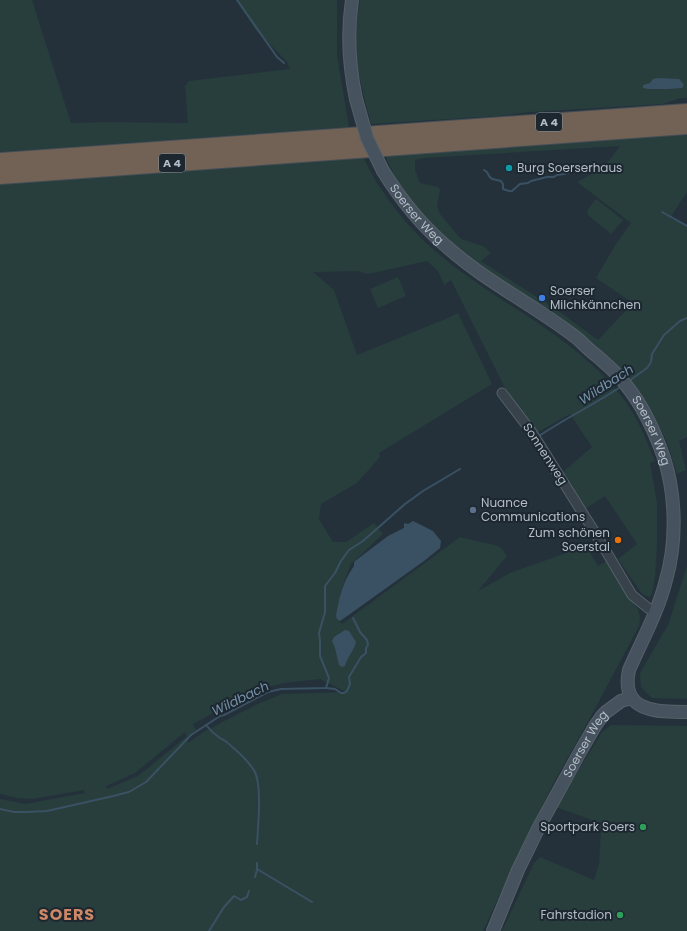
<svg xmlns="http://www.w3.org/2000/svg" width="687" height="931" viewBox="0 0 687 931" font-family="Poppins,sans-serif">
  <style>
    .green { fill: #273e3d; fill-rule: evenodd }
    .water { fill: #3a5163 }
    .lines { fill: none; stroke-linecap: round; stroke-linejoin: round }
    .stream { stroke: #3a5163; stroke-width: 2 }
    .street-casing { stroke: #566069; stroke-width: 11 }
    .secondary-casing { stroke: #566069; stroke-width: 14 }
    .highway-casing { stroke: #434d56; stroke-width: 18 }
    .street { stroke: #38424b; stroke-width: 9 }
    .secondary { stroke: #46525e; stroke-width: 12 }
    .highway { stroke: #716255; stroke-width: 16 }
    .secondary-bridge-casing { stroke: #566069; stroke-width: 14; stroke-linecap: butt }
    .secondary-bridge { stroke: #46525e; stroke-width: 12 }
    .culture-dot { fill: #0f9aa8; stroke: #1d2730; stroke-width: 1.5 }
    .shop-dot { fill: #3f7fe0; stroke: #1d2730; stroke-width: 1.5 }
    .service-dot { fill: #5c6f8a; stroke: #1d2730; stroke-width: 1.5 }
    .food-dot { fill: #e8710a; stroke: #1d2730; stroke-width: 1.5 }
    .leisure-dot { fill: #2e9e5b; stroke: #1d2730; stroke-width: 1.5 }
    .labels { text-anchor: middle; stroke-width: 4; stroke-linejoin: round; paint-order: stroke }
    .shield { fill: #1d2730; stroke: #86909a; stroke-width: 1 }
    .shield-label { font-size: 11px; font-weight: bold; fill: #b3bdc7 }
    .poi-label { font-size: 12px; fill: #b3bdc7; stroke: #1d2730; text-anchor: start }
    .street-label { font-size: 12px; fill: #b3bdc7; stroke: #1d2730 }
    .water-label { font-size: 13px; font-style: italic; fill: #7592a9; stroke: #1d2730 }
    .district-label { font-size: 16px; font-weight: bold; letter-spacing: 1px; fill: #ce8767; stroke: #1d2730 }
  </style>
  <rect width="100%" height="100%" fill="#24313b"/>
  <g class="green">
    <path d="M 0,0 L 32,0 L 71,123 L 107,122 L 188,123 L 185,86 L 189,81 L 290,69 L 287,62 L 255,29 L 236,0 L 337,0 L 337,55 L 349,127 L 0,152 Z"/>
    <path d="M 360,0 L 687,0 L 687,98 L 681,98 L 663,104 L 530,112 L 497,116 L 371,124 C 364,96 355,67 356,37 C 356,25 358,12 360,0 Z"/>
    <path d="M 687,134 L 687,192 L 670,218 L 687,226 L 687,437 L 679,441 L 686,470 L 677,474 L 667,442 L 658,424 L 640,392 L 631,380 L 595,347 L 553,315 L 502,282 L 455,247 L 437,232 L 415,207 L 395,177 L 385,155 ZM 620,146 L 604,167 L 577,182 L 631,223 L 616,244 L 596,278 L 633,303 L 598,340 L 557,310 L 481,261 L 491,253 L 483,246 L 461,239 L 440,214 L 437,206 L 440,190 L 438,187 L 420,183 L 415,170 L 415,160 L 424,158 Z"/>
    <path d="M 363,157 C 368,167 373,177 379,186 C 394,209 413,232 434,250 C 450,265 469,277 487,290 C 536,322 589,353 625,401 C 638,418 647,441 655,461 L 650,463 L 657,503 L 657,545 L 655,577 L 652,593 L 650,597 L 642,594 L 618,559 L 637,544 L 605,496 L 585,509 L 563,472 L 592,447 L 570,414 L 536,433 L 508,394 L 451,280 L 444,285 L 438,271 L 427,261 L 368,274 L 357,271 L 313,272 L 334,290 L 357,355 L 448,318 L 458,313 L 492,384 L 379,453 L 380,457 L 357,483 L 321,504 L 319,519 L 333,542 L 346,542 L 374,523 L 383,534 L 351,564 L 341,590 L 338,606 L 336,616 L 342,624 L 460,537 L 498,546 L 502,549 L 507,556 L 478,591 L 510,573 L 586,546 L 598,566 L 607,561 L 631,600 L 638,609 L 640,617 L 639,626 L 590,718 L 551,788 L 502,890 L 483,931 L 0,931 L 0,799 L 25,804 L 85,793 L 84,790 L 32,799 L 18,798 L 0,794 L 0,184 ZM 320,679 L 346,692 L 282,694 L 258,704 L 226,720 L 202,733 L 188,743 L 187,737 L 196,730 L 193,724 L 255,690 L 284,683 ZM 185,732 L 186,737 L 138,776 L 107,789 L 106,786 L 135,773 Z"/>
    <path d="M 596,199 L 623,220 L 611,234 L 588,215 L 587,211 Z"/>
    <path d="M 398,277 L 406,296 L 378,308 L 370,289 Z"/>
    <path d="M 687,566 L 687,699 L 652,698 L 641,687 L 640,673 L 668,625 Z"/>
    <path d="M 611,725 L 687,726 L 687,931 L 502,931 L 534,863 L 540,857 L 594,880 L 599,864 L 601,830 L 599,829 L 599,825 L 589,819 L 556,807 L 602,732 Z"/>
  </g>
  <g class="water">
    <path d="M 658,78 L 679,79 L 682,82 L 684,85 L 682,88 L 668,89 L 648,89 L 643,88 L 643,85 L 650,83 L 653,79 Z"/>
    <path d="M 413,521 L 433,531 L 441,541 L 440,548 L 424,561 L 350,614 L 340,621 L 337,619 L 336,616 C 339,597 343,581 354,566 L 354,563 L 355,561 L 388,536 L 404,528 L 404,523 L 408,524 Z"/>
    <path d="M 345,630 L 349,631 L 356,642 C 354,651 347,657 345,666 L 342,667 L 339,665 L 335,648 L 332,641 L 334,637 Z"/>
  </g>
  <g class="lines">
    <g class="stream">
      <path d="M 237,0 L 277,57 L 284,63"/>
      <path d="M 484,170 L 487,172 C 491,181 493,179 501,181 L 503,184 L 503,189 L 509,191 L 512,191 L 520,184 L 528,183 L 531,181 L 547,177 L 554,177 L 557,175 L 564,174 L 575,171 L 577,169 L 588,170"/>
      <path d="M 662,212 L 687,226"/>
      <path d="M 629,381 L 647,368 L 651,362 L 652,354 L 664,335 L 680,321 L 687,318"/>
      <path d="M 539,436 C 566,418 595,404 622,386"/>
      <path d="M 326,688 L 335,689 L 341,693 L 344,693 L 347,691 L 350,684 L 349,677 L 361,657 L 366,653 L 366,648 L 368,645 L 367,640 L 360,632 L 353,618"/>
      <path d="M 206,725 C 210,730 214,734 220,738 C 223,740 227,741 230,745 C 239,753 249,761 255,772 C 262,787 258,826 257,844"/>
      <path d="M 0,809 L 14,812 L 27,812 L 47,811 L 109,797 L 129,792 L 146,782 L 191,735 L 220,716 L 224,715 L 268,692 L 281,689 L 326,688 L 329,678 L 320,656 L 320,641 L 319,633 L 325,612 L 325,586 L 335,573 L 341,561 L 349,550 L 363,541 L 405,504 L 423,491 L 460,469"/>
      <path d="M 257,869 L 312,902"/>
      <path d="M 255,877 L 257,870 L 257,863"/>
      <path d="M 209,931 L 224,907 L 234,896 L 241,900 L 247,897 L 249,891"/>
    </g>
    <g class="street-casing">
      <path id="street" d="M 502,393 L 531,431 L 594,531 L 632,595 L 648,608 L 656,611"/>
    </g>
    <g class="secondary-casing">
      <g id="secondary">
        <path d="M 352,0 C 347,33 349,66 356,99"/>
        <path id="s1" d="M 383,171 C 401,200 420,224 446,246 C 486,282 536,306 578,339 C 584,345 590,351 597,356 C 607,365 618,374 626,385 C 643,406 655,432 664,458 C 676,495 677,542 666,580 C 658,612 642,640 629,670 C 620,712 657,712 687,712"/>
        <path id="s2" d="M 493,931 L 518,870 L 539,827 L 580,752 L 595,726 L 602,716 L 606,712 L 621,701 L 631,698"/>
      </g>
    </g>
    <g class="highway-casing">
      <g id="highway">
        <path d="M 0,161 L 687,112"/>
        <path d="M 0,176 L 687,126"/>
      </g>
    </g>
    <use href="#street" class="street"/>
    <use href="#secondary" class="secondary"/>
    <use href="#highway" class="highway"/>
    <g class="secondary-bridge-casing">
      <path id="secondary-bridge" d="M 356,99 L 367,138 L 383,171"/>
    </g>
    <use href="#secondary-bridge" class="secondary-bridge"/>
  </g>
  <circle class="culture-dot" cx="509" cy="168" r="4"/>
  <circle class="shop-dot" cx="542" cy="298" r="4"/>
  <circle class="service-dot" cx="473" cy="510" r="4"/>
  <circle class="food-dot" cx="618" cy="540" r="4"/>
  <g class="leisure-dot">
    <circle cx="643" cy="827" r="4"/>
    <circle cx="620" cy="915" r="4"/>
  </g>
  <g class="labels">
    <g class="shield">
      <rect x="536" y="113" width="26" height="18" rx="3"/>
      <rect x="159" y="154" width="26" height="18" rx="3"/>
    </g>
    <g class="shield-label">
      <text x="549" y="126">A 4</text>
      <text x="172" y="167">A 4</text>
    </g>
    <g class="poi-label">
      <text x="517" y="172">Burg Soerserhaus</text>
      <text x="550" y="295">Soerser<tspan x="550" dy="14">Milchkännchen</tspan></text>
      <text x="481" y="507">Nuance<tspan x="481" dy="14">Communications</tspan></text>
      <text x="610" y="537" text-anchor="end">Zum schönen<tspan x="610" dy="14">Soerstal</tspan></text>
      <text x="635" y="831" text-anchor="end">Sportpark Soers</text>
      <text x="612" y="919" text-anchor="end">Fahrstadion</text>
    </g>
    <g class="street-label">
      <text dy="4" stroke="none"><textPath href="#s1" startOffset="55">Soerser Weg</textPath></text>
      <text dy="4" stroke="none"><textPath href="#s1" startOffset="379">Soerser Weg</textPath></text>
      <text transform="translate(545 454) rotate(57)" y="4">Sonnenweg</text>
      <text dy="4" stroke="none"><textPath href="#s2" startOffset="209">Soerser Weg</textPath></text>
    </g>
    <g class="water-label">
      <text transform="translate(606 384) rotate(-33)" y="5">Wildbach</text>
      <text transform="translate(240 698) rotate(-26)" y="5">Wildbach</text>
    </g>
    <g class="district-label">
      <text x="67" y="920">SOERS</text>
    </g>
  </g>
</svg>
